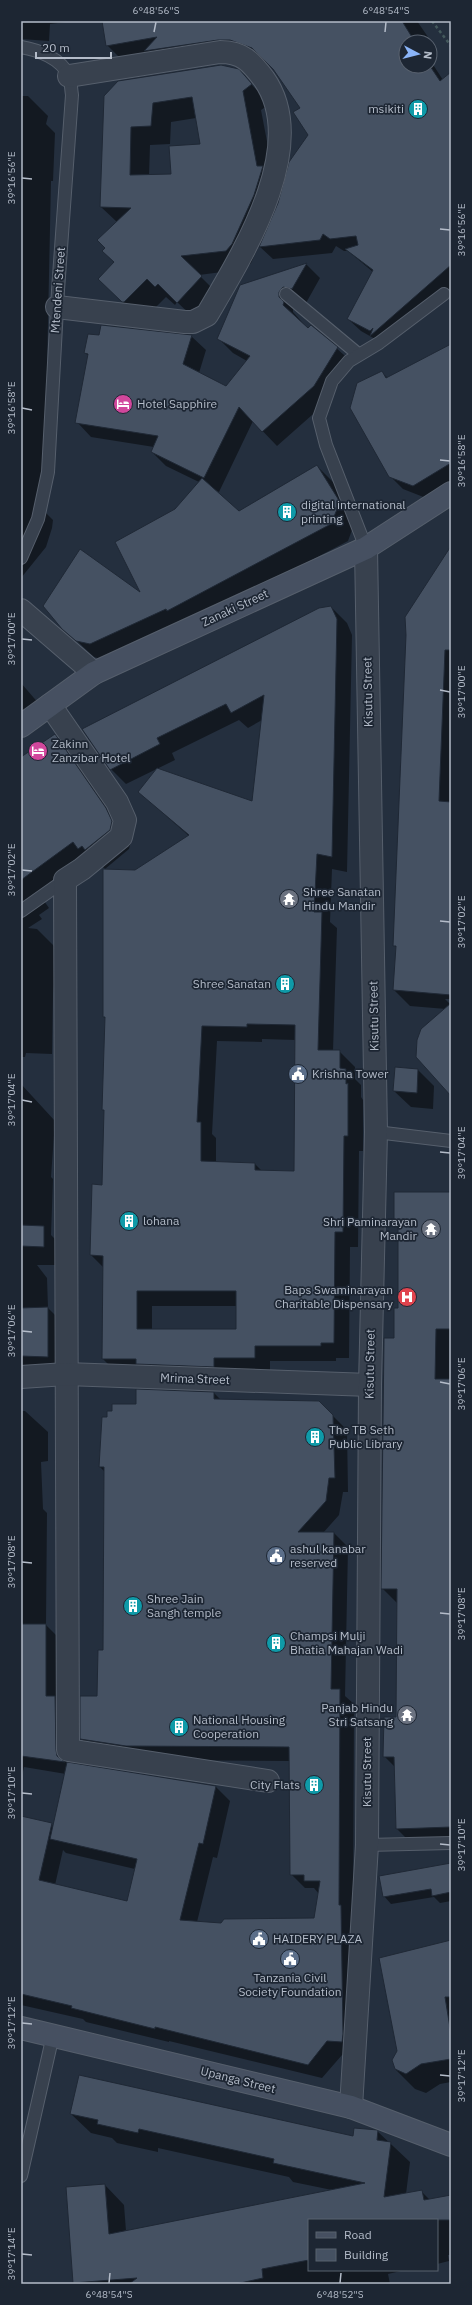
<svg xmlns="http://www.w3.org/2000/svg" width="472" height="2305" viewBox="0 0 472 2305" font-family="'IBM Plex Sans',sans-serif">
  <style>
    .shadow { fill: #0007; fill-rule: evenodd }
    .building { fill: #455162; stroke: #1f2835; fill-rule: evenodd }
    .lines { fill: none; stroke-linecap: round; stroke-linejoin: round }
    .lane-casing { stroke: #565f6c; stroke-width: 14 }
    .street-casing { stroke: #565f6c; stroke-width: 24 }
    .secondary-casing { stroke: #565f6c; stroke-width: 24 }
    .path { stroke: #44595c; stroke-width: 2.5; stroke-dasharray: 3 3; stroke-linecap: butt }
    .lane { stroke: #38414e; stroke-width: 12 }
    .street { stroke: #38414e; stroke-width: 22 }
    .secondary { stroke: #465061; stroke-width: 22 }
    .ticks { fill: none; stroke: #b4bcc9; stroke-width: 1.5 }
    .labels { text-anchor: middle; stroke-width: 3.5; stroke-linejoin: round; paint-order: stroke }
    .poi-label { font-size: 12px; fill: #b4bcc9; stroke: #1d2633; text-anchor: start }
    .street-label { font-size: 12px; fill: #b4bcc9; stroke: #1d2633 }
    .neatline { fill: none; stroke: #b4bcc9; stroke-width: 1.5 }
    .ticks-label { font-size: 10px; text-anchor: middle; fill: #b4bcc9 }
  </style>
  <rect width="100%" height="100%" fill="#242f3e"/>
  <g class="shadow">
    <path d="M 21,21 L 73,21 L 50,24 L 49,41 L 21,39 Z"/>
    <path d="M 103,21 L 417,21 L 428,37 L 420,42 L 406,42 L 406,66 L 430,66 L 430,60 L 443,80 L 451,75 L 451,289 L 384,348 L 375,339 L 361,331 L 348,319 L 373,272 L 348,251 L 344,251 L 336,246 L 332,253 L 273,259 L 259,246 L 251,263 L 245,269 L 199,275 L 220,296 L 197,321 L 177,302 L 175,305 L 166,297 L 142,321 L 118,298 L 115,262 L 117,222 L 101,207 L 105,97 L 238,70 L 270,104 L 261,110 L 274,178 L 282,185 L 274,214 L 309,135 L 301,108 L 271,65 L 253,55 L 120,58 L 107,45 ZM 196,118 L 201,145 L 172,175 L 149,176 L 150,145 L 170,144 L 171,122 Z"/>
    <path d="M 21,96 L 28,96 L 48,116 L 46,124 L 55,133 L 53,181 L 51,181 L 44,511 L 53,520 L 52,528 L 46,547 L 21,578 Z"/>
    <path d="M 306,264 L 320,278 L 306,303 L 298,301 L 293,307 L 293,312 L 309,330 L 311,326 L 352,362 L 329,400 L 277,446 L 253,421 L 219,492 L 215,490 L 239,512 L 317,466 L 334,483 L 356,519 L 348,541 L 184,627 L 108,661 L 94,657 L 63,628 L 143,595 L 175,510 L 199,482 L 166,466 L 152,452 L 154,447 L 91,437 L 77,422 L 89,356 L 85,353 L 100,337 L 191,336 L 206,350 L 199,373 L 227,387 L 247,361 L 233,353 L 219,339 Z"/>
    <path d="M 451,346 L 451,482 L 426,498 L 403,489 L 390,476 L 382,373 L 388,378 Z"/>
    <path d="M 451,549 L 451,999 L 445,999 L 451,1005 L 451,1094 L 446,1009 L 410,1006 L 394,990 L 397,948 L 394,945 Z"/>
    <path d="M 331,607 L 347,623 L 352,635 L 347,872 L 332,869 L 330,922 L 337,928 L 333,1051 L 339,1051 L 355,1067 L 355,1079 L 361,1085 L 361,1097 L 363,1100 L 363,1151 L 359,1151 L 358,1247 L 350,1247 L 349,1358 L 336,1358 L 336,1361 L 270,1361 L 270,1373 L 118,1374 L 103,1359 L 103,1267 L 91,1255 L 103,1186 L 105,1111 L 103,1109 L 106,1019 L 104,1017 L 135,871 L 189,836 L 139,792 L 253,802 L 262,720 L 248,728 L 239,720 L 172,753 L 175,760 L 126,784 L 111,769 ZM 262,1039 L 296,1040 L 295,1172 L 262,1171 L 255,1164 L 216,1163 L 216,1138 L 212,1134 L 217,1041 L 262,1042 ZM 152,1306 L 237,1306 L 237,1330 L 152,1330 Z"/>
    <path d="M 21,683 L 40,705 L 21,729 Z"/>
    <path d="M 55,735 L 74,754 L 125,829 L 131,841 L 129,849 L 105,869 L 101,865 L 42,898 L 49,908 L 39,915 L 42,919 L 28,928 L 37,929 L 57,949 L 53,996 L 52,1054 L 26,1053 L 25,1057 L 21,1057 L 21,776 Z"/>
    <path d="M 418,1070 L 434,1086 L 433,1109 L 411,1107 L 394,1091 Z"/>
    <path d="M 21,1084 L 55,1121 L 51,1177 L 53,1179 L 51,1235 L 62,1246 L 63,1265 L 37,1265 L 47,1278 L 48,1308 L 67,1327 L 67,1376 L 21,1375 Z"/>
    <path d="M 451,1193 L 451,1843 L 413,1845 L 397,1829 L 395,1767 L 384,1756 L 397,1718 L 398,1604 L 382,1588 L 395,1339 L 399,1309 L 399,1224 L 395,1219 Z"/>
    <path d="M 137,1390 L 214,1393 L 221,1400 L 333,1416 L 347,1430 L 348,1492 L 343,1492 L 339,1515 L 323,1533 L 334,1533 L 348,1547 L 345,1696 L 354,1704 L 353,1918 L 356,2056 L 342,2055 L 322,2078 L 169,2041 L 169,2042 L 86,2022 L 83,2019 L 21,2005 L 21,1817 L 51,1824 L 54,1827 L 66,1774 L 24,1767 L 21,1780 L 21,1411 L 25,1411 L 48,1432 L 48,1461 L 41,1462 L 43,1509 L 47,1513 L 46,1625 L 60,1639 L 69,1711 L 69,1764 L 216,1787 L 230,1801 L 217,1858 L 213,1857 L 197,1922 L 221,1924 L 315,1919 L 319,1894 L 314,1888 L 305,1888 L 291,1874 L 290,1761 L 141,1760 L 96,1753 L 81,1739 L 98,1697 L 104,1651 L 105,1472 L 100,1467 L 108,1418 L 113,1412 L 137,1405 ZM 63,1850 L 66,1853 L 135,1869 L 128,1902 L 55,1885 Z"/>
    <path d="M 451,1864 L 451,1901 L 440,1903 L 434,1897 L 391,1904 L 384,1896 Z"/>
    <path d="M 451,1941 L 451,2082 L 440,2084 L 426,2093 L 415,2089 L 395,2069 Z"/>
    <path d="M 71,2114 L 354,2138 L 377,2131 L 410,2162 L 406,2194 L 421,2191 L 430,2200 L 451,2196 L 451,2255 L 448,2255 L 449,2261 L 437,2264 L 437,2220 L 309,2220 L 309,2270 L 405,2270 L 388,2274 L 390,2284 L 76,2284 L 74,2282 L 105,2185 L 124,2205 L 126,2231 L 332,2190 L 293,2182 L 289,2177 L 158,2148 L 158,2152 L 117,2143 L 112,2138 L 91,2133 Z"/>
  </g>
  <g class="building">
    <path d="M 102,21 L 402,21 L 415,42 L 406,42 L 406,66 L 430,66 L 440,81 L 451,72 L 451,265 L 370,336 L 373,328 L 370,331 L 347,319 L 373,270 L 345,249 L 358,245 L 356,236 L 330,239 L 323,234 L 320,240 L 259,247 L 278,203 L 289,162 L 308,135 L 293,112 L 300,108 L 273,69 L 252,48 L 230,40 L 218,40 L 144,51 L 157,37 L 106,46 Z"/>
    <path d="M 221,65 L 239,69 L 252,84 L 243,91 L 257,166 L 263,166 L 254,195 L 232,244 L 226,251 L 181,256 L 202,276 L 177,303 L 158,284 L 155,287 L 147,279 L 124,302 L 122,302 L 98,279 L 114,262 L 102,251 L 105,248 L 97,240 L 131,208 L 100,207 L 104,96 L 118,81 ZM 192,97 L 200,144 L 169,146 L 171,174 L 130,175 L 131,127 L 151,126 L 153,103 Z"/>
    <path d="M 307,263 L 292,289 L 283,287 L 279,292 L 279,297 L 284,302 L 283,305 L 308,328 L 311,325 L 338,347 L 314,386 L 262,432 L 239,407 L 204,478 L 151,452 L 158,436 L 75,423 L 88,354 L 84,353 L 88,334 L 99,335 L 101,325 L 192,335 L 183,364 L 226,386 L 250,356 L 217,339 L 240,285 Z"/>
    <path d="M 451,344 L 451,463 L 413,486 L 389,477 L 350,408 L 357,383 L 382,371 L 386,378 Z"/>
    <path d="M 317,465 L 340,502 L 331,524 L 167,611 L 166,609 L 90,644 L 76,641 L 62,629 L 43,606 L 80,549 L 140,592 L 115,542 L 175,509 L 202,478 L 239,511 Z"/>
    <path d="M 451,546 L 451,650 L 445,650 L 439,801 L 451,802 L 451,995 L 393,990 L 396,946 L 393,946 L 406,635 L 405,617 Z"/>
    <path d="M 331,606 L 337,619 L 332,857 L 317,854 L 314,912 L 322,912 L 318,1050 L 340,1050 L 340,1068 L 346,1069 L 346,1084 L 348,1083 L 348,1136 L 344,1136 L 343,1232 L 335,1232 L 334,1343 L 321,1343 L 321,1346 L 255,1346 L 255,1358 L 214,1358 L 214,1367 L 136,1364 L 136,1359 L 102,1359 L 103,1256 L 90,1255 L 92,1184 L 102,1185 L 104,1110 L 102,1110 L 105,1017 L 103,1017 L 103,869 L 135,870 L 189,835 L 138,792 L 157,768 L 252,801 L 264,695 L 231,713 L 226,704 L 157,738 L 160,744 L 110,770 L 82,729 L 319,608 ZM 247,1024 L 295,1025 L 294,1171 L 255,1170 L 255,1163 L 201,1161 L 201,1122 L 197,1122 L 202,1026 L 247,1027 ZM 137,1291 L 236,1291 L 236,1329 L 137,1329 Z"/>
    <path d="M 55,734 L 106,808 L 112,821 L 110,830 L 85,850 L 82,846 L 78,849 L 73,842 L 21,880 L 21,757 Z"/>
    <path d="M 451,1003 L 451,1096 L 416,1057 L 417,1040 L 421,1029 Z"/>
    <path d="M 395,1067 L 418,1069 L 417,1093 L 393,1091 Z"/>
    <path d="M 394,1192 L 451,1192 L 451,1329 L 436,1329 L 435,1379 L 451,1379 L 451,1827 L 396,1829 L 394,1757 L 383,1757 L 384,1717 L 396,1717 L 397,1589 L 381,1589 L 384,1338 L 394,1338 L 394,1308 L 398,1308 L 398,1220 L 394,1220 Z"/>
    <path d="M 21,1225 L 44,1226 L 44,1247 L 21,1246 Z"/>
    <path d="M 48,1307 L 48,1357 L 21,1356 L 21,1308 Z"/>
    <path d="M 136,1389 L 214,1392 L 214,1399 L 319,1401 L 333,1415 L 335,1478 L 329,1478 L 326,1501 L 298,1532 L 334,1532 L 331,1689 L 340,1689 L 339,1905 L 341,1905 L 343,2034 L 342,2042 L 327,2041 L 308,2065 L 155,2027 L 155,2029 L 71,2008 L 72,2006 L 21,1994 L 21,1816 L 52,1823 L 39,1880 L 127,1901 L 137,1859 L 50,1839 L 67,1762 L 216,1786 L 203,1844 L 199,1843 L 180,1920 L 221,1923 L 224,1919 L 314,1918 L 320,1881 L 304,1881 L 304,1875 L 290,1875 L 289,1747 L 126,1746 L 80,1739 L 80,1696 L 97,1696 L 98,1650 L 103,1650 L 104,1467 L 99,1467 L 102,1417 L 107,1417 L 107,1411 L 112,1411 L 112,1404 L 136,1404 Z"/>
    <path d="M 21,1624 L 46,1624 L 46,1696 L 55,1696 L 56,1750 L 57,1756 L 65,1762 L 21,1756 Z"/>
    <path d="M 451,1863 L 451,1892 L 432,1896 L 431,1889 L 383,1897 L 379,1876 Z"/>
    <path d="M 451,1940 L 451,1997 L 445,1997 L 451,2034 L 451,2059 L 421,2064 L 406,2074 L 395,2069 L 392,2060 L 397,2051 L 379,1958 Z"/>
    <path d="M 79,2075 L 353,2136 L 354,2128 L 378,2130 L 377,2140 L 391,2142 L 384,2197 L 422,2190 L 424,2200 L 451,2195 L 451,2220 L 309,2220 L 309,2260 L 262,2269 L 263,2278 L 236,2284 L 129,2284 L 137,2278 L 73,2283 L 66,2187 L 105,2184 L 109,2234 L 365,2183 L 273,2163 L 274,2159 L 139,2129 L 138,2133 L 97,2124 L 98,2120 L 70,2114 Z"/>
  </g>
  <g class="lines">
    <g class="lane-casing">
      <g id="lane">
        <path d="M 21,47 C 38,50 61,58 69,76 C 71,81 71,89 72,95 L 58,290 L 48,472 L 38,519 L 21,558"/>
        <path d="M 286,294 L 358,354"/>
        <path d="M 366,548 L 326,445 L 319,418 L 332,381 L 349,361 L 379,343 L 444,294"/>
        <path d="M 21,911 L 65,880"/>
        <path d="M 376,1132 L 451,1141"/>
        <path d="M 367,1845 L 451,1843"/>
        <path d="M 21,2176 L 53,2035"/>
      </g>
    </g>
    <g class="street-casing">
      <g id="street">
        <path d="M 57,307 L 185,322 L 193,322 L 207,315 C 242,255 311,146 264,79 C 251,62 243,52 220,52 L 69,76"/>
        <path d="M 21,610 L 94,673"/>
        <path d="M 50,705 L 117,802 L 125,820 L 121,837 L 82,869 L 65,880 L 68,1750 L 268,1781"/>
        <path d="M 21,1377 L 66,1374 L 370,1385"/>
        <path d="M 351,2107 L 367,1845 L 370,1385 L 376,1132 L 366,548"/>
      </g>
    </g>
    <g class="secondary-casing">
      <g id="secondary">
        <path d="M 21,726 L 94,673 L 366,548 L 451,493"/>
        <path d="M 21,2028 L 351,2107 L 451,2145"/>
      </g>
    </g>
    <path class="path" d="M 432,21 L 451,46"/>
    <use href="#lane" class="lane"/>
    <use href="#street" class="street"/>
    <use href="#secondary" class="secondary"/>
  </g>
  <path class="ticks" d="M 154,32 L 156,22M 385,32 L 386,22M 22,178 L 32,179M 440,229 L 450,230M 22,408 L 32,410M 440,460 L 450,461M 22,639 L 32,640M 440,690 L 450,692M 22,870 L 32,871M 440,921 L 450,922M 22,1100 L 32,1102M 440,1152 L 450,1153M 22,1331 L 32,1332M 440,1382 L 450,1384M 22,1562 L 32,1563M 440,1613 L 450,1614M 22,1793 L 32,1794M 440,1844 L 450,1845M 22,2023 L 32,2024M 440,2075 L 450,2076M 22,2254 L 32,2255M 109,2283 L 110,2273M 340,2283 L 341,2273"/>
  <defs>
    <g id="building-disc" transform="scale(1)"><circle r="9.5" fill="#0f9aa8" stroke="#1d2633"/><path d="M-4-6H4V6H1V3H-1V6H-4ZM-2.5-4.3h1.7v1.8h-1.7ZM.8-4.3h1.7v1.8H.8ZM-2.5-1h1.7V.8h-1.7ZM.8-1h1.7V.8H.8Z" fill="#fff"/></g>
    <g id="hotel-disc" transform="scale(1)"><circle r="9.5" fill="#d1479c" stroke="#1d2633"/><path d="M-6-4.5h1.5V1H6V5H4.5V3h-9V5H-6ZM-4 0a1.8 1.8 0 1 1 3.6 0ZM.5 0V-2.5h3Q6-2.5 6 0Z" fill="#fff"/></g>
    <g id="temple-disc" transform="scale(1)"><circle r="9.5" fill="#6b7280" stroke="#1d2633"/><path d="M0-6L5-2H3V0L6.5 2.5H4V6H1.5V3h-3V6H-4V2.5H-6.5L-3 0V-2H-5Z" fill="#fff"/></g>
    <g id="civic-disc" transform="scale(1)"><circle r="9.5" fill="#5c6f8a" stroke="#1d2633"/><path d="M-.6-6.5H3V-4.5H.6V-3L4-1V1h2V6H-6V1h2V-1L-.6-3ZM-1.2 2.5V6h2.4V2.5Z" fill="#fff"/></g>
    <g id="hospital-disc" transform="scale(1)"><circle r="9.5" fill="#e0444e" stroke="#1d2633"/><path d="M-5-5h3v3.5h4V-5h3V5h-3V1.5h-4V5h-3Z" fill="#fff"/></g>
  </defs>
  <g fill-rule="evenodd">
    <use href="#building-disc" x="418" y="109"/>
    <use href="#hotel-disc" x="123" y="404"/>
    <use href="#building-disc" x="287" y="512"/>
    <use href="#hotel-disc" x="38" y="751"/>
    <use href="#temple-disc" x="289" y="899"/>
    <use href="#building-disc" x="285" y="984"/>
    <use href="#civic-disc" x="298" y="1074"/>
    <use href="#building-disc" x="129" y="1221"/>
    <use href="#temple-disc" x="431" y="1229"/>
    <use href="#hospital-disc" x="407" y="1297"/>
    <use href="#building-disc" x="315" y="1437"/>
    <use href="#civic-disc" x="276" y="1556"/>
    <use href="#building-disc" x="133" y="1606"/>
    <use href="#building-disc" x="276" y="1643"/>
    <use href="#temple-disc" x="407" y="1715"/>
    <use href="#building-disc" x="179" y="1727"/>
    <use href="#building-disc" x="314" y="1785"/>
    <use href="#civic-disc" x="259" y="1939"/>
    <use href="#civic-disc" x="290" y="1959"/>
  </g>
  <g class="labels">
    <g class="poi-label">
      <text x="404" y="113" text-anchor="end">msikiti</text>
      <text x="137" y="408">Hotel Sapphire</text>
      <text x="301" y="509">digital international<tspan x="301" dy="14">printing</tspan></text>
      <text x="52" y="748">Zakinn<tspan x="52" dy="14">Zanzibar Hotel</tspan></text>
      <text x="303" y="896">Shree Sanatan<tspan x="303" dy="14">Hindu Mandir</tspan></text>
      <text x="271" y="988" text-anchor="end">Shree Sanatan</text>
      <text x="312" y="1078">Krishna Tower</text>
      <text x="143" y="1225">lohana</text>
      <text x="417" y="1226" text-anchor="end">Shri Paminarayan<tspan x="417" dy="14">Mandir</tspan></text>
      <text x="393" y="1294" text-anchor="end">Baps Swaminarayan<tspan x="393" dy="14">Charitable Dispensary</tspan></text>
      <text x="329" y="1434">The TB Seth<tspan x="329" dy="14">Public Library</tspan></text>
      <text x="290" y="1553">ashul kanabar<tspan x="290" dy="14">reserved</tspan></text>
      <text x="147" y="1603">Shree Jain<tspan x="147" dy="14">Sangh temple</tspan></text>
      <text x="290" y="1640">Champsi Mulji<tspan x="290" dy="14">Bhatia Mahajan Wadi</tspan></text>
      <text x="393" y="1712" text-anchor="end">Panjab Hindu<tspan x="393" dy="14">Stri Satsang</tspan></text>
      <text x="193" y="1724">National Housing<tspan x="193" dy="14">Cooperation</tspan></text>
      <text x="300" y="1789" text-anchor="end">City Flats</text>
      <text x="273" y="1943">HAIDERY PLAZA</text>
      <text x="290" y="1982" text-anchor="middle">Tanzania Civil<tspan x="290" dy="14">Society Foundation</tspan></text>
    </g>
    <g class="street-label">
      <text transform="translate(58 290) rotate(-86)" y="4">Mtendeni Street</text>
      <text transform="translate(235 608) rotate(-25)" y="4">Zanaki Street</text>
      <text transform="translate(368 692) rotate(-91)" y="4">Kisutu Street</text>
      <text transform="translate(374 1016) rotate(-91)" y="4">Kisutu Street</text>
      <text transform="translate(370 1364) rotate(-89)" y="4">Kisutu Street</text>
      <text transform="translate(195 1379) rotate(2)" y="4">Mrima Street</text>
      <text transform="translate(367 1772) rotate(-90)" y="4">Kisutu Street</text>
      <text transform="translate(238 2080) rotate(14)" y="4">Upanga Street</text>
    </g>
  </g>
  <rect width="472" height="2305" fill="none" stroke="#1d2633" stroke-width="44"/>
  <rect x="308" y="2219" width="130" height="52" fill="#1d2633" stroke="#59626f"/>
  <rect x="316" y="2232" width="20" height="6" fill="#465061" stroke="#59626f"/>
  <text x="344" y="2239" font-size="12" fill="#b4bcc9">Road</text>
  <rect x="316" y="2249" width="20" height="12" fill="#455162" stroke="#59626f"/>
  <text x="344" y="2259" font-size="12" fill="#b4bcc9">Building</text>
  <g transform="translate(418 54) rotate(97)"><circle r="19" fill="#1d2633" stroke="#59626f"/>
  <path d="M0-3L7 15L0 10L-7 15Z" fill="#8ab4f8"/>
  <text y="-6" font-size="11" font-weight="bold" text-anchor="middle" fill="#b4bcc9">N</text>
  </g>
  <path d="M36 52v6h75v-6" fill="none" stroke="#b4bcc9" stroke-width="2"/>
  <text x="42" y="52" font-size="12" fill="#b4bcc9" stroke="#1d2633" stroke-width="3" paint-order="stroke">20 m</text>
  <rect x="22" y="22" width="428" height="2261" class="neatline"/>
  <g class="ticks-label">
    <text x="156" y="14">6°48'56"S</text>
    <text x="386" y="14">6°48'54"S</text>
    <text transform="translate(11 178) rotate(-90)" y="4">39°16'56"E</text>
    <text transform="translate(461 230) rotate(-90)" y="4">39°16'56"E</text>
    <text transform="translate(11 408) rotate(-90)" y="4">39°16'58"E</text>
    <text transform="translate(461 461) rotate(-90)" y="4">39°16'58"E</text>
    <text transform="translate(11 639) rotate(-90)" y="4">39°17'00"E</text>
    <text transform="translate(461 692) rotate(-90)" y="4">39°17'00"E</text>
    <text transform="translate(11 870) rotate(-90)" y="4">39°17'02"E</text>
    <text transform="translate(461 922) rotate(-90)" y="4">39°17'02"E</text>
    <text transform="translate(11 1100) rotate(-90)" y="4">39°17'04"E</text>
    <text transform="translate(461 1153) rotate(-90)" y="4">39°17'04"E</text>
    <text transform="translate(11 1331) rotate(-90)" y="4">39°17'06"E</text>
    <text transform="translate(461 1384) rotate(-90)" y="4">39°17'06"E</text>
    <text transform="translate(11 1562) rotate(-90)" y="4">39°17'08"E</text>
    <text transform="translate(461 1614) rotate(-90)" y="4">39°17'08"E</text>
    <text transform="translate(11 1793) rotate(-90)" y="4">39°17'10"E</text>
    <text transform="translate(461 1845) rotate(-90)" y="4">39°17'10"E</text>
    <text transform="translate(11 2023) rotate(-90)" y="4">39°17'12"E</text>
    <text transform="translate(461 2076) rotate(-90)" y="4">39°17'12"E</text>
    <text transform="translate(11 2254) rotate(-90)" y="4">39°17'14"E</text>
    <text x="109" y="2298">6°48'54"S</text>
    <text x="340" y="2298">6°48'52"S</text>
  </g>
</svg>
